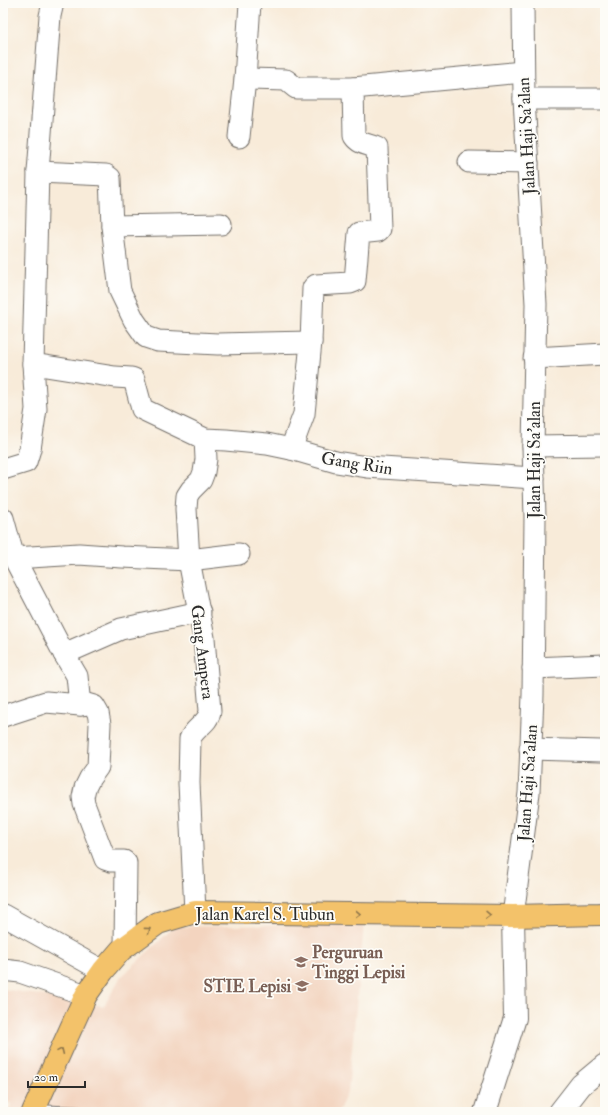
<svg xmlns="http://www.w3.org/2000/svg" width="608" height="1115" viewBox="0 0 608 1115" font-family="'IM FELL Double Pica',serif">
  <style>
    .built { fill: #f3d4bf }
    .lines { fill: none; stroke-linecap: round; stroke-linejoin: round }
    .service-casing { stroke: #736e68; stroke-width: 12 }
    .minor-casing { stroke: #736e68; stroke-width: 23 }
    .tertiary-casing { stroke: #736e68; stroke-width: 24 }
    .trunk-casing { stroke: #736e68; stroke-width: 24 }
    .service { stroke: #fff; stroke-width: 10 }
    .minor { stroke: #fff; stroke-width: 21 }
    .tertiary { stroke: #fff; stroke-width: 22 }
    .trunk { stroke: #f3c26a; stroke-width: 22 }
    .oneway { stroke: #8f764a }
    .labels { text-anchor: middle; stroke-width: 3.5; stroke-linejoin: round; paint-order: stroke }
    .street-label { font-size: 17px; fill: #2b2b2b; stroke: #fdfcf7 }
    .education-label { font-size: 17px; font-weight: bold; fill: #785e54; stroke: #fdfcf7; text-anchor: start }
  </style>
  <rect width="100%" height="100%" fill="#fdfcf7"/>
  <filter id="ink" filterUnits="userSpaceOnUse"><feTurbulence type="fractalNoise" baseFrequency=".025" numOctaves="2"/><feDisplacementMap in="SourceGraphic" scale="8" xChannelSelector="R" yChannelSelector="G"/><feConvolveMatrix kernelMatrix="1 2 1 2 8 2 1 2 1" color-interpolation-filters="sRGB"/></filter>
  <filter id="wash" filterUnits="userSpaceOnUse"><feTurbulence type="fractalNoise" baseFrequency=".012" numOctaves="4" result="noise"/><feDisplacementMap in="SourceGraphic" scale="16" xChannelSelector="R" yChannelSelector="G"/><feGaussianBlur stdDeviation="0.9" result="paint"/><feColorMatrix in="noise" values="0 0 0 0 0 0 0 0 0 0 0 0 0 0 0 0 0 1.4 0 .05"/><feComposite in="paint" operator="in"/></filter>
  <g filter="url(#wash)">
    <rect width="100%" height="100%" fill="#f8ebd9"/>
    <path class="built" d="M 364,924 L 348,1091 L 338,1112 L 8,1112 L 12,1103 L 3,1102 L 3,989 L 104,1006 L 120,978 L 174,927 Z"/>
  </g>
  <g filter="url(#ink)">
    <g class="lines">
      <g class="service-casing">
        <path id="service" d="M 34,1110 L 81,1112"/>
      </g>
      <g class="minor-casing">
        <g id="minor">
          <path d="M 523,72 L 353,88 L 354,136 C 360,145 369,144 377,148 L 380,229 L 378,231 L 359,233 L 355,281 L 350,283 L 316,285 L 313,288 L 311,342 L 304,414 L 291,449 L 336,462 L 367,467 L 534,478"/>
          <path d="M 245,79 L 286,80 L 296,88 L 353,88"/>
          <path d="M 524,99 L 605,99"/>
          <path d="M 239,137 L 245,79 L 250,3"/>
          <path d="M 469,162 L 528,163"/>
          <path d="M 38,172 L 106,175 L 110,178 L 112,226 L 120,291 L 134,320 L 146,337 L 158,341 L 218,344 L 311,342"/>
          <path d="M 112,226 L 221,224"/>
          <path d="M 534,358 L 605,354"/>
          <path d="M 33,364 L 115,377 L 131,378 L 134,379 L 135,383 L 142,409 L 205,439 L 226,440 L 267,444 L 291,449"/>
          <path d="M 533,446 L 605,445"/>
          <path d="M 3,469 L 26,462 L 30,449 L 36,409 L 33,364 L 38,172 L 50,16 L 53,3"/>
          <path d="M 3,518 L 14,558 L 64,654 L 77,676 L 80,705 L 46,702 L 3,716"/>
          <path d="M 14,558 L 79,554 L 122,557 L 189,560 L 239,554"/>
          <path d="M 64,654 L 121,629 L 200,612"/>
          <path d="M 533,668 L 605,665"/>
          <path d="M 80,705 L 87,704 L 94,706 L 98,713 L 100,724 L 98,767 L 90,778 L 85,788 L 83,797 L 84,804 L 105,859 L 111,861 L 124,861 L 126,863 L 125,947"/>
          <path d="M 530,749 L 601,751"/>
          <path d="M 195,912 L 189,783 L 190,739 C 194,728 209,723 210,711 L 204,638 L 189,560 L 186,509 L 187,496 L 191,490 L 201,480 L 204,472 L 206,459 L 205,439"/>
          <path d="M 3,915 L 103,971"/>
          <path d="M 513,916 L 529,793 L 533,695 L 535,517 L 533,446 L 536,304 L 524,99 L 523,3"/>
          <path d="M 3,970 L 20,972 L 86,995"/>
        </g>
      </g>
      <g class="tertiary-casing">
        <g id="tertiary">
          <path d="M 485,1112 L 515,1018 L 513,916"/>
          <path d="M 560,1112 L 581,1085 L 605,1065"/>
        </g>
      </g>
      <g class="trunk-casing">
        <path id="trunk" d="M 33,1112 L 86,995 L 103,971 L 121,950 L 158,923 L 195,912 L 513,916 L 601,914 L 605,913"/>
      </g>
      <use href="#service" class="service"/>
      <use href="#minor" class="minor"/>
      <use href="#tertiary" class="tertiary"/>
      <use href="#trunk" class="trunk"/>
    </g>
    <defs><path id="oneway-chevron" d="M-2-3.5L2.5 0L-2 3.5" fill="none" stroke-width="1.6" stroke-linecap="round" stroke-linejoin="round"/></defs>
    <g class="oneway">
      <use href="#oneway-chevron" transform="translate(358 914) rotate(1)"/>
      <use href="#oneway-chevron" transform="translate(488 915) rotate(1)"/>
      <use href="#oneway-chevron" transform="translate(148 930) rotate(-36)"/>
      <use href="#oneway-chevron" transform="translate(61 1051) rotate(-66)"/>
    </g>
  </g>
  <defs>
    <g id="university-bare" transform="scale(1.08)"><path d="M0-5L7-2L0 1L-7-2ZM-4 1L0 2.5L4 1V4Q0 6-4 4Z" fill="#8d6e63" stroke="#fdfcf7" stroke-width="2.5" paint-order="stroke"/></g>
    <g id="school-bare" transform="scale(1.08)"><path d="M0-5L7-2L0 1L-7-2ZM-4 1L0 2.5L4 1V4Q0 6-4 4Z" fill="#8d6e63" stroke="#fdfcf7" stroke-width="2.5" paint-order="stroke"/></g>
  </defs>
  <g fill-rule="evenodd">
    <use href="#university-bare" x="301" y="962"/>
    <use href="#school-bare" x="302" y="986"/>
  </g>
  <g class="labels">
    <g class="street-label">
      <text transform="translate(526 136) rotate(-93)" y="6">Jalan Haji Sa'alan</text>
      <text transform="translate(534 460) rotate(-90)" y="6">Jalan Haji Sa'alan</text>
      <text transform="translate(357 463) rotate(9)" y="6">Gang Riin</text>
      <text transform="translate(203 652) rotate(83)" y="6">Gang Ampera</text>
      <text transform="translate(527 783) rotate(-86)" y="6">Jalan Haji Sa'alan</text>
      <text x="265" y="920">Jalan Karel S. Tubun</text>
    </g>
    <g class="education-label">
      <text x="312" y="958">Perguruan<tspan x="312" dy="20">Tinggi Lepisi</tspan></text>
      <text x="291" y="992" text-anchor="end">STIE Lepisi</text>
    </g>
  </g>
  <rect width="608" height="1115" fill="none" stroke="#fdfcf7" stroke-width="16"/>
  <path d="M28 1081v6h57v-6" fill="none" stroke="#2b2b2b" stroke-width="2"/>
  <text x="34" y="1081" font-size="12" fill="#2b2b2b" stroke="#fdfcf7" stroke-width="3" paint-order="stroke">20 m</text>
</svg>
